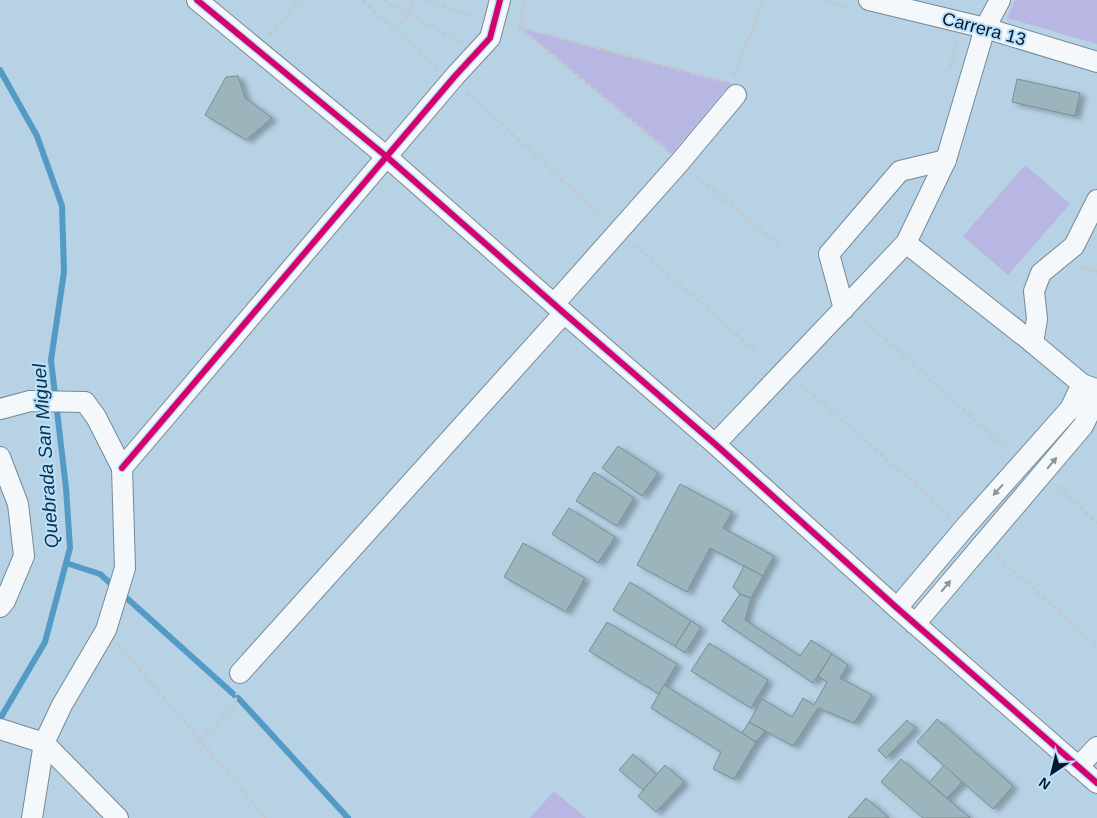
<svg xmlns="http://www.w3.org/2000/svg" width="1097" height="818" viewBox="0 0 1097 818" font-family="Arial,sans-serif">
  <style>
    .green { fill: #b8b7e3 }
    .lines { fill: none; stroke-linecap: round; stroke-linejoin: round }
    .stream { stroke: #539ac7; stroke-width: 6 }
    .building { fill: #9cb4bb; stroke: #768f96; filter: url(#shadow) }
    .minor-casing { stroke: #758a98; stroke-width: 22 }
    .path { stroke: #c1c9cf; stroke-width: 3; stroke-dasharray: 5 2.5; stroke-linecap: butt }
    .minor { stroke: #f4f8fb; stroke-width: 20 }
    .cycleway-casing { stroke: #b9e0fd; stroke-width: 9 }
    .cycleway { stroke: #d6006c; stroke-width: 6 }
    .oneway { fill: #89949b }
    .labels { text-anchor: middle; stroke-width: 4; stroke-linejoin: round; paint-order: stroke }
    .street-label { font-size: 18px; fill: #061926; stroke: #b9e0fd }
    .water-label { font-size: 19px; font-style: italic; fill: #0b3148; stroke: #b9e0fd }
  </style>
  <defs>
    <filter id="shadow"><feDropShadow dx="5.5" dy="3" stdDeviation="2.5" flood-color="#0004"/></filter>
  </defs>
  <rect width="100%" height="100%" fill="#b7d1e5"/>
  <g class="green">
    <path d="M 1015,0 L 1097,0 L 1097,44 L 1007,18 Z"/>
    <path d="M 519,27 L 731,83 L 671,154 Z"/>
    <path d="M 1025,165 L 1070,204 L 1008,275 L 963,236 Z"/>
    <path d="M 554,791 L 586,818 L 530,818 Z"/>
  </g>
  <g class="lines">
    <g class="stream">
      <path d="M 0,70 L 37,136 L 62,206 L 64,272 L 51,360 L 66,488 L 70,548 L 45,642 L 0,719"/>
      <path d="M 66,563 L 100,574 L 240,700 L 348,818"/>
    </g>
  </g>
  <g class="building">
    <path d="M 238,76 L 245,98 L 272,118 L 246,140 L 205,115 L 226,77 Z"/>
    <path d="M 1017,79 L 1080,93 L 1075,116 L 1012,102 Z"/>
    <path d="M 618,446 L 658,473 L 642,496 L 602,468 Z"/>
    <path d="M 594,472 L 634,498 L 617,526 L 576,501 Z"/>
    <path d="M 680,484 L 732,512 L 723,528 L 774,556 L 763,576 L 710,548 L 687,592 L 637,565 Z"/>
    <path d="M 569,508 L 615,537 L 598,563 L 552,534 Z"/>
    <path d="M 523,543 L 585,578 L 566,612 L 504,577 Z"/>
    <path d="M 744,566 L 763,576 L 751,598 L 740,594 L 733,587 Z"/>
    <path d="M 630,582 L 691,621 L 675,646 L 613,610 Z"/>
    <path d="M 740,594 L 751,598 L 745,620 L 800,656 L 811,640 L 832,654 L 813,683 L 722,621 Z"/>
    <path d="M 691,621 L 701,627 L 685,653 L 675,646 Z"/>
    <path d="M 607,622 L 677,664 L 659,694 L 589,651 Z"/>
    <path d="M 709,643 L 768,680 L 751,708 L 691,671 Z"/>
    <path d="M 832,654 L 848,665 L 840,678 L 872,695 L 854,723 L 818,708 L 793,746 L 749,722 L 762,699 L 792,717 L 803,698 L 814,705 L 827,682 L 818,676 Z"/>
    <path d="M 664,685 L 756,742 L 734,779 L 713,769 L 721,752 L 651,708 Z"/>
    <path d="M 937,719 L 1013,786 L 993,809 L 917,742 Z"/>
    <path d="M 907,720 L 915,728 L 886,758 L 878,750 Z"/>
    <path d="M 749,722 L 765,731 L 756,742 L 742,733 Z"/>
    <path d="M 633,754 L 657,775 L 643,790 L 619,770 Z"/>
    <path d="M 901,759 L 929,783 L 970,818 L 923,818 L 881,782 Z"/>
    <path d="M 665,765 L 684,782 L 656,812 L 638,796 Z"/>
    <path d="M 944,765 L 962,782 L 947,798 L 929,783 Z"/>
    <path d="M 866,798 L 889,818 L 848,818 Z"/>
  </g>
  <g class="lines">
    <g class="minor-casing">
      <g id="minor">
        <path d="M 197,0 L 387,157 L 564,313 L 715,444 L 897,608 L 1097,783"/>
        <path d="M 869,0 L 985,28 L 1097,62"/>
        <path d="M 906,243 L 1033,343 L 1082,384 L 1093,388"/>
        <path d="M 554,304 L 680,162 L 736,95"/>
        <path d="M 844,309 L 829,254 L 900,171 L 946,160"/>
        <path d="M 1033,343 L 1037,319 L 1034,291 L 1041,273 L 1074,246 L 1097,200"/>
        <path d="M 0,409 L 30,401 L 85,402 L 96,417 L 122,468 L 125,568 L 106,630 L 62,705 L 44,743 L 32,818"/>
        <path d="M 715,444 L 906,243 L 946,160 L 985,28 L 1000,0"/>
        <path d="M 0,457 L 18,504 L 24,556 L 5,601 L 0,607"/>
        <path d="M 122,468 L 455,76 L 490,38 L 500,0"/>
        <path d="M 897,608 L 966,526 L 1070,409 L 1082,384"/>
        <path d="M 915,624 L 1083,426 L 1097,397"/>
        <path d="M 240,673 L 564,313"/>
        <path d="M 0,729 L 44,743 L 118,818"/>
        <path d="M 1078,767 L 1097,747"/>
      </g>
    </g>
    <g class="path">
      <path d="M 362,0 L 438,68"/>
      <path d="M 383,0 L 460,42"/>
      <path d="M 428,0 L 473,16"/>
      <path d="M 821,0 L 852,9"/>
      <path d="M 519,27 L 525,0"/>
      <path d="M 396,31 L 409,14 L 412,0"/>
      <path d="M 269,35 L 300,0"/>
      <path d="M 950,68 L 957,40"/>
      <path d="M 733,76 L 764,0"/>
      <path d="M 467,92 L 604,219"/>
      <path d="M 666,149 L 519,27 L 722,81"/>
      <path d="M 695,175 L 779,245"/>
      <path d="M 633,244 L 757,352"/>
      <path d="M 1081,267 L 1097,272"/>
      <path d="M 862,318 L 1007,449"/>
      <path d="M 801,384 L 950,515"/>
      <path d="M 1057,486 L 1097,523"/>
      <path d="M 997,556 L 1097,646"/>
      <path d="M 119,645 L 266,818"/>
      <path d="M 200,741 L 234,706 L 237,693"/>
    </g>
    <use href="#minor" class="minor"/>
    <g class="cycleway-casing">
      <g id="cycleway">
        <path d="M 197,0 L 387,157 L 564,313 L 715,444 L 897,608 L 1097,783"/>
        <path d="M 122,468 L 455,76 L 490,38 L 500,0"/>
      </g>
    </g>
    <use href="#cycleway" class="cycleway"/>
  </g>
  <defs><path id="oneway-solid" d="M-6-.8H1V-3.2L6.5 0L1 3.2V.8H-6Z" transform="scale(1.25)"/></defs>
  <g class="oneway">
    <use href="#oneway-solid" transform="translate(1052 463) rotate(-50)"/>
    <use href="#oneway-solid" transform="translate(998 490) rotate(132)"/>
    <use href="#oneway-solid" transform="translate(946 586) rotate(-50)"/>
  </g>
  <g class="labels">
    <g class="street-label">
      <text transform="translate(984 29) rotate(15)" y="6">Carrera 13</text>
    </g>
    <g class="water-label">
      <text transform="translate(45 456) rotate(-94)" y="7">Quebrada San Miguel</text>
    </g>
  </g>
  <g transform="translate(1052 773) rotate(215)" stroke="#b9e0fd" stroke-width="4" paint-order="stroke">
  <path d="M0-4L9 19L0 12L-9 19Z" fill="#061926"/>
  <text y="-8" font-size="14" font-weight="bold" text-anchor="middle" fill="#061926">N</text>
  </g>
</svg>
